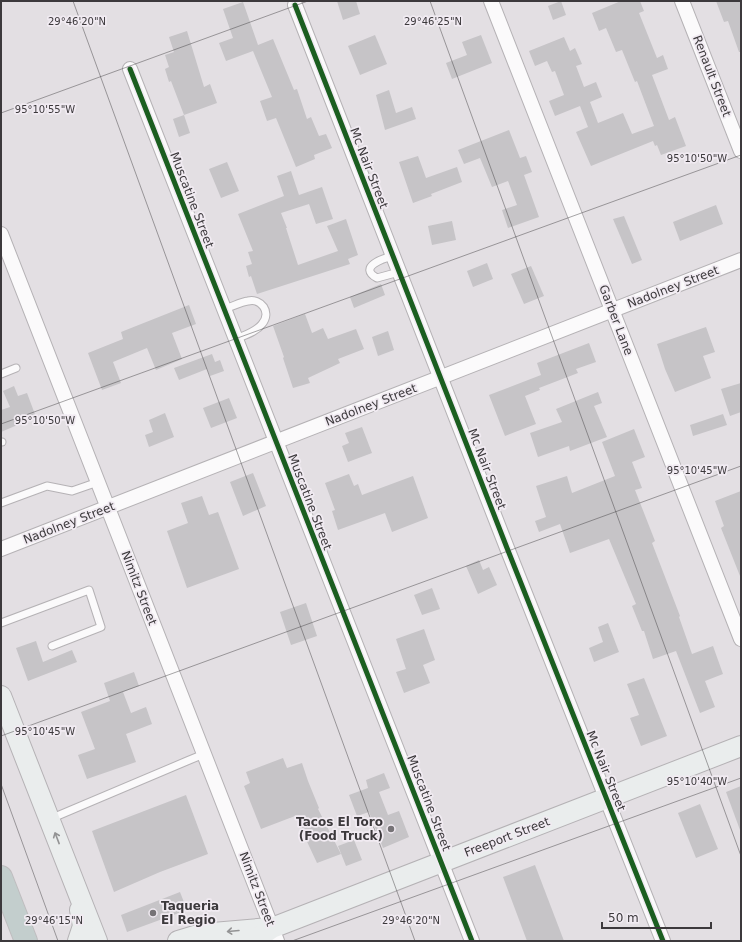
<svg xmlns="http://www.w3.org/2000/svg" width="742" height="942" viewBox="0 0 742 942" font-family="'DejaVu Sans',sans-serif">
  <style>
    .building { fill: #c6c4c7 }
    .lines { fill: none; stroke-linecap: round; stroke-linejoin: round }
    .service-casing { stroke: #b5b2b5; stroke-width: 9 }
    .minor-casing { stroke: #b5b2b5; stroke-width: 16 }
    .secondary-casing { stroke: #b5b2b5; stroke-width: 22 }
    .motorway-casing { stroke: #bfbdbf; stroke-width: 24 }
    .service { stroke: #fbfafb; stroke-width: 7 }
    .minor { stroke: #fbfafb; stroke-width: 14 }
    .secondary { stroke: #eaeded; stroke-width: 20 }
    .motorway { stroke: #c3cecd; stroke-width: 22 }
    .cycleway-casing { stroke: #f1ebf2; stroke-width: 8 }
    .cycleway { stroke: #1b5e20; stroke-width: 5 }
    .oneway { stroke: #939394 }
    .ticks { fill: none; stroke: #3c393c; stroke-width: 1; stroke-opacity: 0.45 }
    .poi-dot { fill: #767376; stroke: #f1ebf2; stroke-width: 1.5 }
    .labels { text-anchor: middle; stroke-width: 3.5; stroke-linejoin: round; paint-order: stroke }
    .street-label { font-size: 12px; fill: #3c393c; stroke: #f1ebf2 }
    .poi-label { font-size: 12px; font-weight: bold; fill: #3c393c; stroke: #f1ebf2; text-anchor: end }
    .ticks-label { font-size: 10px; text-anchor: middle; fill: #3c393c; stroke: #f1ebf2; stroke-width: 3.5; stroke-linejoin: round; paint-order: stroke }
  </style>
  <rect width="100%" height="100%" fill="#e3dfe3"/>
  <g class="building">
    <path d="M 337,1 L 356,1 L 360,14 L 343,20 Z"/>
    <path d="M 561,1 L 566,15 L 553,20 L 548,6 Z"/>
    <path d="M 621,1 L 640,1 L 644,11 L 639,13 L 657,58 L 663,55 L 668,69 L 652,75 L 669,120 L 675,117 L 686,146 L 661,155 L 657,145 L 655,146 L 653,141 L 591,166 L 576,132 L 588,127 L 580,106 L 555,116 L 549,101 L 564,95 L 555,71 L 552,72 L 547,61 L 535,66 L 529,51 L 564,37 L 570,51 L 575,48 L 582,64 L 576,66 L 584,87 L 596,82 L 602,97 L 590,102 L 598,123 L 623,113 L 632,134 L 654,126 L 637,81 L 635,82 L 622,50 L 616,52 L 606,28 L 599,31 L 592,13 Z"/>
    <path d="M 716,1 L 741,1 L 741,52 L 739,52 L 728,21 L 724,22 Z"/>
    <path d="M 243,2 L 258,45 L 273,39 L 294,90 L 297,89 L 307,119 L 311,117 L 319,136 L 326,134 L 332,148 L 314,155 L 315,159 L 296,167 L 276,118 L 267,121 L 260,101 L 272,97 L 253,51 L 226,61 L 219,43 L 233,38 L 223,9 Z"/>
    <path d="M 187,31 L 204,87 L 210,84 L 217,103 L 184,115 L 171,81 L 169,82 L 165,69 L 169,67 L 165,55 L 174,52 L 169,37 Z"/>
    <path d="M 375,35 L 387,64 L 360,75 L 348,46 Z"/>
    <path d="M 481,35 L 492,63 L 452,79 L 446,63 L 467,55 L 462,42 Z"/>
    <path d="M 389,90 L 396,113 L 412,107 L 416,119 L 385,130 L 376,95 Z"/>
    <path d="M 184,115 L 190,133 L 179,137 L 173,119 Z"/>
    <path d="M 509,130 L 520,158 L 526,156 L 532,172 L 524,175 L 539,217 L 508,228 L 502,210 L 517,205 L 508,181 L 492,187 L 480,158 L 464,164 L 458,150 Z"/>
    <path d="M 418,156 L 426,178 L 457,167 L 462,182 L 431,194 L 432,196 L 413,203 L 399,162 Z"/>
    <path d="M 227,162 L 239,191 L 221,198 L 209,169 Z"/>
    <path d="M 291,171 L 299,195 L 322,187 L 333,219 L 316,224 L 309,204 L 281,213 L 287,228 L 286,228 L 298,265 L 338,251 L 327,226 L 346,219 L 358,255 L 348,259 L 350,264 L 257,294 L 251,276 L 249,277 L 246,266 L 252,264 L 248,252 L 253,251 L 238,214 L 284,196 L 277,176 Z"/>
    <path d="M 716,205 L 723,224 L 680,241 L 673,222 Z"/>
    <path d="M 624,216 L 642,260 L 632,264 L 613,219 Z"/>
    <path d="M 452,221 L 456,240 L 432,245 L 428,226 Z"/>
    <path d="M 487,263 L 493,279 L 473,287 L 467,271 Z"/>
    <path d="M 531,266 L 544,296 L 524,304 L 511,274 Z"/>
    <path d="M 381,284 L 385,295 L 354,308 L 350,297 Z"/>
    <path d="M 189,305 L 196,324 L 172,333 L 182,359 L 156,370 L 147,348 L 113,362 L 121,383 L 102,390 L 88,353 L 123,339 L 121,332 Z"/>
    <path d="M 305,314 L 312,333 L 323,328 L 328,339 L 356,329 L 364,349 L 338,359 L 340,363 L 308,378 L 310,383 L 293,388 L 283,358 L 284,357 L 273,326 Z"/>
    <path d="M 706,327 L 715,352 L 703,356 L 711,378 L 675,392 L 665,369 L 657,344 Z"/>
    <path d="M 388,331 L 394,350 L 378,356 L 372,337 Z"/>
    <path d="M 589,343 L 596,362 L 576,369 L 578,373 L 539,388 L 540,390 L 525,396 L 536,424 L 505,436 L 489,395 L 541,375 L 537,363 Z"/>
    <path d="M 212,354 L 215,362 L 220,360 L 224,371 L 210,376 L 207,369 L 179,380 L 174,368 Z"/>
    <path d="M 741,383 L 741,412 L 730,416 L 721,389 Z"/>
    <path d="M 14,386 L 18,396 L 27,393 L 36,417 L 1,432 L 1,410 L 10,407 L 3,391 Z"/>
    <path d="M 598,392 L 602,403 L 594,406 L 607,437 L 570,451 L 569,446 L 538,457 L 530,433 L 562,422 L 556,409 Z"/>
    <path d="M 229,398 L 237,418 L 211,428 L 203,408 Z"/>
    <path d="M 165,413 L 174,437 L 149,447 L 145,435 L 153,432 L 149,420 Z"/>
    <path d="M 723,414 L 727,425 L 693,436 L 690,425 Z"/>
    <path d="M 362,427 L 372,453 L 348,462 L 342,446 L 349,443 L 345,433 Z"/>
    <path d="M 634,429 L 645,457 L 632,462 L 642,488 L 635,490 L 655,541 L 652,543 L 680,616 L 679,617 L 692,654 L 713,646 L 723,674 L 705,681 L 715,707 L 700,713 L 676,651 L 653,659 L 644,631 L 642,631 L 632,606 L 636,604 L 609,539 L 570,553 L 560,524 L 539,532 L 535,521 L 546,517 L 536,486 L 567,476 L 572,493 L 615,476 L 602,442 Z"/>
    <path d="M 253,473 L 266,506 L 243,516 L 230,482 Z"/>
    <path d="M 349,474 L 354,486 L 358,484 L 362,495 L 413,476 L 428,518 L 392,532 L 385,513 L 338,530 L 332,511 L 335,510 L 325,483 Z"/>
    <path d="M 741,491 L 741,576 L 740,576 L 721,528 L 724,526 L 715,501 Z"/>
    <path d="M 202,496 L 209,515 L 218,512 L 239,569 L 187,588 L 167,531 L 188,523 L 181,503 Z"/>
    <path d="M 479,560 L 483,570 L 489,567 L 497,585 L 478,594 L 466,566 Z"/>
    <path d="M 432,588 L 440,609 L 422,615 L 414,595 Z"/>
    <path d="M 306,603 L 317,636 L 291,645 L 280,612 Z"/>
    <path d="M 608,623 L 619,652 L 594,662 L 589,648 L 603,642 L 598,627 Z"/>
    <path d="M 424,629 L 435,660 L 423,665 L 430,683 L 404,693 L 396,672 L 406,669 L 396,639 Z"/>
    <path d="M 36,641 L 43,662 L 72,650 L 77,662 L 28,681 L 16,648 Z"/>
    <path d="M 134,672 L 139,686 L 123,692 L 131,713 L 146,707 L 152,724 L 126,734 L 136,762 L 87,779 L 78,755 L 95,749 L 81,712 L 110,701 L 104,683 Z"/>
    <path d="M 644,678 L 667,736 L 641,746 L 630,718 L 639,715 L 627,684 Z"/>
    <path d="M 283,758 L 287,768 L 302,763 L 308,781 L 319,808 L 318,809 L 341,854 L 317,863 L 295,816 L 261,829 L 244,786 L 250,783 L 246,772 Z"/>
    <path d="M 384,773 L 390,788 L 379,792 L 388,815 L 399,811 L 409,837 L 383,848 L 369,812 L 357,816 L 349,795 L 368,788 L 366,780 Z"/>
    <path d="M 741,786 L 741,830 L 740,830 L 726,792 Z"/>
    <path d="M 186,795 L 208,854 L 160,872 L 114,892 L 92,831 Z"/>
    <path d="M 700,804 L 718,849 L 696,858 L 678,813 Z"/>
    <path d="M 354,840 L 362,860 L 346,866 L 338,846 Z"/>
    <path d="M 535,865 L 564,941 L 527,941 L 503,877 Z"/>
    <path d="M 180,892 L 187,910 L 127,932 L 121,915 Z"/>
  </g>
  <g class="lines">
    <g class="service-casing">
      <g id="service">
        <path d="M 393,256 C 384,258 357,267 377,278 L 399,272"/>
        <path d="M 224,309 C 232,307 240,302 248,301 C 261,298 272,312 262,324 C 256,332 245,335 236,339"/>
        <path d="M 1,374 L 16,368"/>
        <path d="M 1,442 L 2,442"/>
        <path d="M 1,503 L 47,486 L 72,491 L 98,482"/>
        <path d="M 1,623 L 89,590 L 101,627 L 52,646"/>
        <path d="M 50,819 L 187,761 L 204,754"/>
      </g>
    </g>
    <g class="minor-casing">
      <g id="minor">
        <path d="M 491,1 L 741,639"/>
        <path d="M 682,1 L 741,151"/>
        <path d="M 295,5 L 507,548 L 663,941"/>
        <path d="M 130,69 L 472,941"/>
        <path d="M 1,234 L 277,941"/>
        <path d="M 1,549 L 741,260"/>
      </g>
    </g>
    <g class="secondary-casing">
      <g id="secondary">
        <path d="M 1,696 L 97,941"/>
        <path d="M 78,941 L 83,926 L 80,910"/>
        <path d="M 178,941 L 201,934 L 270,928"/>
        <path d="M 253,941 L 272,928 L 741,746"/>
      </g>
    </g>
    <g class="motorway-casing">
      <path id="motorway" d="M 1,877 L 26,941"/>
    </g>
    <use href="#service" class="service"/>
    <use href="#minor" class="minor"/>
    <use href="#secondary" class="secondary"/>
    <use href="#motorway" class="motorway"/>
    <g class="cycleway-casing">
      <g id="cycleway">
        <path d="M 295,5 L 507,548 L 663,941"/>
        <path d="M 130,69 L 472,941"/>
      </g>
    </g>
    <use href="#cycleway" class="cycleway"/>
  </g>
  <defs><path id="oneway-shaft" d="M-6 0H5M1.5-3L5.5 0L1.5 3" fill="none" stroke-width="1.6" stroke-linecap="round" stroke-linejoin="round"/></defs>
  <g class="oneway">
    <use href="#oneway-shaft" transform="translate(57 838) rotate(-111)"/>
    <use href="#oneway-shaft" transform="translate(233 931) rotate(175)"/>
  </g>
  <path class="ticks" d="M 73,1 L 415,941M 430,1 L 741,856M 1,113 L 308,1M 1,424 L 741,155M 1,736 L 741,466M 1,784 L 58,941M 292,941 L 741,778"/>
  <g class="poi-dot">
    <circle cx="391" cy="829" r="4"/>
    <circle cx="153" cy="913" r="4"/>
  </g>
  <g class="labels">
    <g class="street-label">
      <text transform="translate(712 76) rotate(69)" y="4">Renault Street</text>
      <text transform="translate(369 168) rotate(69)" y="4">Mc Nair Street</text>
      <text transform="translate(192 200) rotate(69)" y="4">Muscatine Street</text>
      <text transform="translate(673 287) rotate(-21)" y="4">Nadolney Street</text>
      <text transform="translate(616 320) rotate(69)" y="4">Garber Lane</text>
      <text transform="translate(371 405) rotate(-21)" y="4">Nadolney Street</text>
      <text transform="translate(487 469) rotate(69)" y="4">Mc Nair Street</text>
      <text transform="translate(310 502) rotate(69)" y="4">Muscatine Street</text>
      <text transform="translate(69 523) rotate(-21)" y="4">Nadolney Street</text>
      <text transform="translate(139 588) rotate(69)" y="4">Nimitz Street</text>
      <text transform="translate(606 771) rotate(68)" y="4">Mc Nair Street</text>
      <text transform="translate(429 803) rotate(69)" y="4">Muscatine Street</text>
      <text transform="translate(507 837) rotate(-21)" y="4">Freeport Street</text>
      <text transform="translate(257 889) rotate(69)" y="4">Nimitz Street</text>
    </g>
    <g class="poi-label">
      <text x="383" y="826">Tacos El Toro<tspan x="383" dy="14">(Food Truck)</tspan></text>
      <text x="161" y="910" text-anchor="start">Taqueria<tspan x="161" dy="14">El Regio</tspan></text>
    </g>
  </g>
  <g class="ticks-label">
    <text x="77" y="25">29°46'20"N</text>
    <text x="433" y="25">29°46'25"N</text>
    <text x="45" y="113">95°10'55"W</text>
    <text x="697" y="162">95°10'50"W</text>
    <text x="45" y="424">95°10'50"W</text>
    <text x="697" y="474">95°10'45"W</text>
    <text x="45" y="735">95°10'45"W</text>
    <text x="697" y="785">95°10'40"W</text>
    <text x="54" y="924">29°46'15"N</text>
    <text x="411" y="924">29°46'20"N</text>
  </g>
  <rect width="742" height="942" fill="none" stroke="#3c393c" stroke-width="4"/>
  <path d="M602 922v6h109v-6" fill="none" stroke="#3c393c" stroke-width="2"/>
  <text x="608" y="922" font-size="12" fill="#3c393c" stroke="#f1ebf2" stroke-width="3" paint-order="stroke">50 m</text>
</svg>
